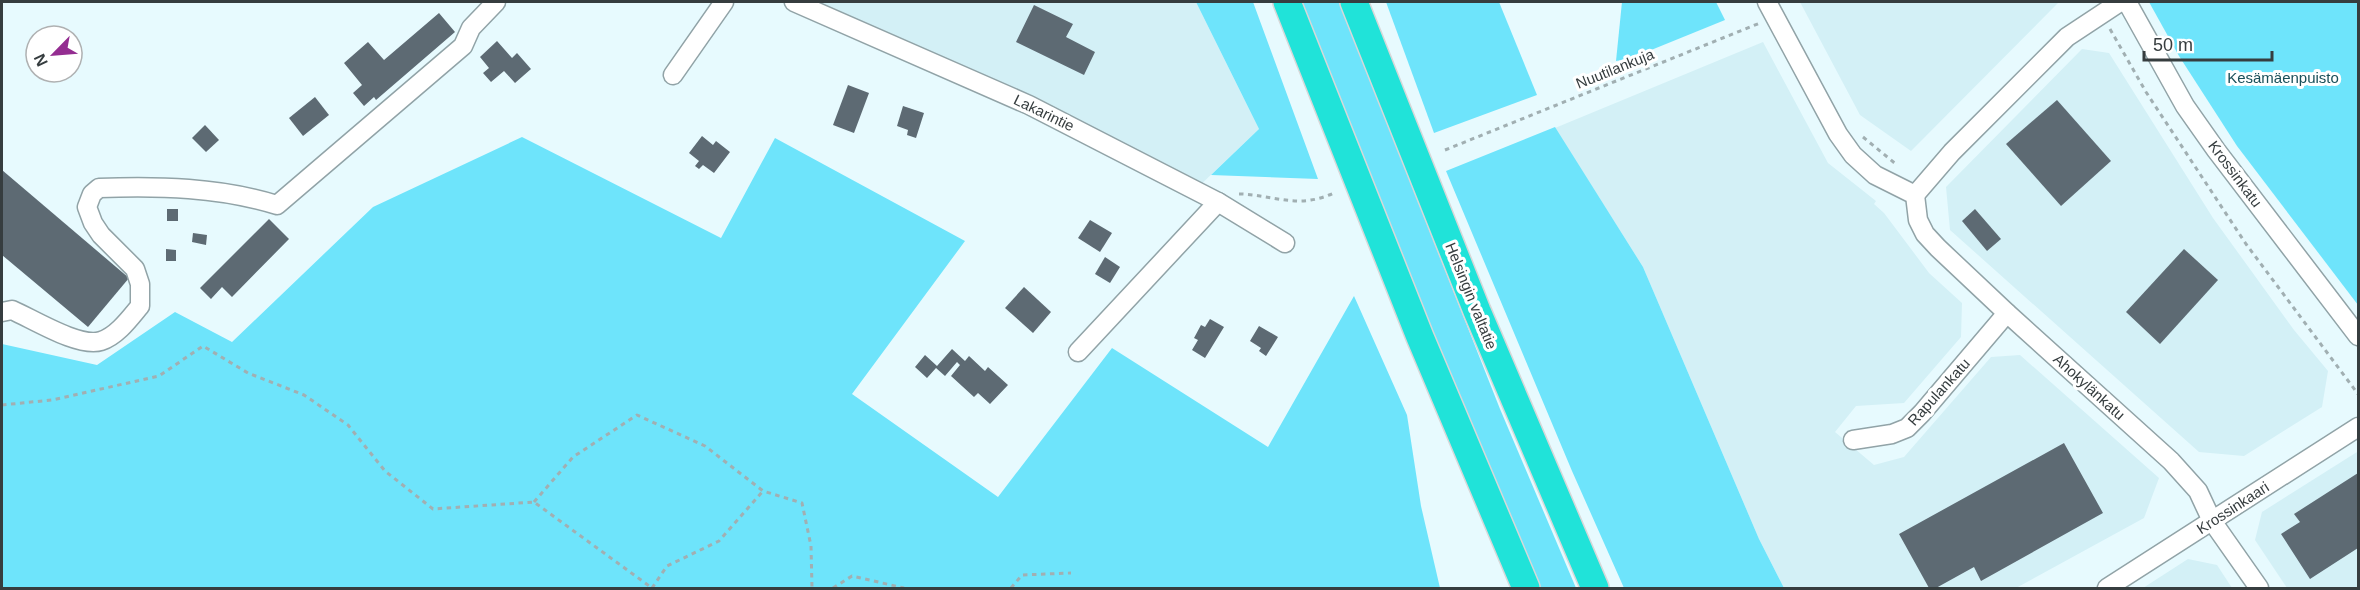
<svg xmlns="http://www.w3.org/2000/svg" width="2360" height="590" viewBox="0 0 2360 590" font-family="Helvetica,sans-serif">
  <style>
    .built { fill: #d3f0f6 }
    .green { fill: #6ee4fb }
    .building { fill: #5d6a73 }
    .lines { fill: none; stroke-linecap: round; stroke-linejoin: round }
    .minor-casing { stroke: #91a3a7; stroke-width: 21 }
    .highway-casing { stroke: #d7d8d9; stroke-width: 30 }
    .path { stroke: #a1afb2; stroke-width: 3; stroke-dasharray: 4.5 4.5; stroke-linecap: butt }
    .minor { stroke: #fff; stroke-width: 18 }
    .highway { stroke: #20e3d9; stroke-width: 27 }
    .labels { text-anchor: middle; stroke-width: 6; stroke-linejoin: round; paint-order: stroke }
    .street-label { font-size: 15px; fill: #363d3f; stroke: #fff }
    .park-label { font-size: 15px; fill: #194f59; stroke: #fff }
  </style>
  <rect width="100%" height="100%" fill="#e7fafe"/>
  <g class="built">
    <path d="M 794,2 L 1196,2 L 1259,129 L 1195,190 Z"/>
    <path d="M 1800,2 L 2059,2 L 1911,151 L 1860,115 Z"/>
    <path d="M 1763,42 L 1828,163 L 1876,201 L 1874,204 L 1884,213 L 1929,273 L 1962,303 L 1961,337 L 1904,403 L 1856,406 L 1835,432 L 1874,465 L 1904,457 L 1991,357 L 2020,355 L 2159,478 L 2144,518 L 2016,588 L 1784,588 L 1759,539 L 1643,267 L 1555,128 Z"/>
    <path d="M 2082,49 L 2109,53 L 2213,218 L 2294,330 L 2328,371 L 2322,407 L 2244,456 L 2199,452 L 1950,230 L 1946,187 Z"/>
    <path d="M 2357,452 L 2358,588 L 2287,588 L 2255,540 L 2262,512 Z"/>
    <path d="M 2188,559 L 2217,565 L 2232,588 L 2143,588 Z"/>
  </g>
  <g class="green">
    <path d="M 1196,2 L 1253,2 L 1318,179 L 1211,175 L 1259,129 Z"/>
    <path d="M 1301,2 L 1339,2 L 1500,409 L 1576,588 L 1538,588 L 1469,424 Z"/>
    <path d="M 1386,2 L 1499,2 L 1537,95 L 1434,133 Z"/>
    <path d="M 1622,2 L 1716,2 L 1725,20 L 1629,59 L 1616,61 Z"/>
    <path d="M 2149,2 L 2358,2 L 2358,305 L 2237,146 L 2179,56 Z"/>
    <path d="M 1555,127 L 1643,267 L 1759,539 L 1784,588 L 1624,588 L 1572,471 L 1446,171 Z"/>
    <path d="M 522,137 L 721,238 L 775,138 L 965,241 L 852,394 L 998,497 L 1112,348 L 1268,447 L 1354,296 L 1407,415 L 1421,506 L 1440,588 L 2,588 L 2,344 L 97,365 L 175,312 L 232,342 L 373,207 Z"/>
  </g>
  <g class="building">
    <path d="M 1034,5 L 1073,24 L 1066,37 L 1095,52 L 1084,75 L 1016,42 Z"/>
    <path d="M 439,13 L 455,32 L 376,100 L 374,97 L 364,106 L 353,93 L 362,85 L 344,63 L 368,42 L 384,60 Z"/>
    <path d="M 497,41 L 512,58 L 517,53 L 531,69 L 515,83 L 504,71 L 491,82 L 483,73 L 489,68 L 480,57 Z"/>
    <path d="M 848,85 L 869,93 L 854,133 L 833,125 Z"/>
    <path d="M 315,97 L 329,115 L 303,136 L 289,118 Z"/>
    <path d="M 2057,100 L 2111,161 L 2061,206 L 2006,144 Z"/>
    <path d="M 903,106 L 924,113 L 916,138 L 907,135 L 908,130 L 897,126 Z"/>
    <path d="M 205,125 L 219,140 L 206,152 L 192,138 Z"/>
    <path d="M 702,136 L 713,145 L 716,141 L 730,152 L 714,173 L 703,165 L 699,169 L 695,166 L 699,161 L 689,153 Z"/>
    <path d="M 2,170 L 129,278 L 88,327 L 2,255 Z"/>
    <rect x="167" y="209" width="11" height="12"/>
    <path d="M 1975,209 L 2001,239 L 1987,251 L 1962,221 Z"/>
    <path d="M 269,219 L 289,239 L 232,297 L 222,287 L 211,299 L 200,288 Z"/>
    <path d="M 1090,220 L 1112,233 L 1100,252 L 1078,238 Z"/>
    <path d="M 193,233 L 207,235 L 206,245 L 192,242 Z"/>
    <path d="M 166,249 L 176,250 L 176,261 L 166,261 Z"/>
    <path d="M 2184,249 L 2218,280 L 2160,344 L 2126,312 Z"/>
    <path d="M 1105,257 L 1120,267 L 1110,283 L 1095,274 Z"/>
    <path d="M 1024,287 L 1051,312 L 1033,333 L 1005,308 Z"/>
    <path d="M 1210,319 L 1224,327 L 1205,358 L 1192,350 L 1198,340 L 1194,338 L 1201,325 L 1205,327 Z"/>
    <path d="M 1259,326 L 1278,337 L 1266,356 L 1259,351 L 1261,348 L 1250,341 Z"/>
    <path d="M 952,349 L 965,361 L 969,356 L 985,371 L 988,367 L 1008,385 L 990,404 L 978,393 L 974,397 L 951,376 L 960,365 L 957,362 L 945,376 L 936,368 L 927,378 L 915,367 L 925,355 L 937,366 Z"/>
    <path d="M 2064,443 L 2103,513 L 1981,581 L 1974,567 L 1936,588 L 1929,588 L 1899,534 Z"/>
    <path d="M 2358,473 L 2358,548 L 2310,579 L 2281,534 L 2300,522 L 2294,514 Z"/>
  </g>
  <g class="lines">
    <g class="minor-casing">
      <g id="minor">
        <path d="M 794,2 L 1029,105 L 1218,202 L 1285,243"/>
        <path d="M 1767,2 L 1838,134 L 1853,155 L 1875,175 L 1915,195 L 1918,220 L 1925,234 L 1938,248 L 2007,313 L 2171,461 L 2198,491 L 2212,521 L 2259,588"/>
        <path d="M 2127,2 L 2185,106 L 2216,150 L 2358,336"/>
        <path d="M 673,75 L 724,2"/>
        <path d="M 1915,195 L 1952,152 L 2067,37 L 2120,2"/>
        <path d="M 2,312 L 12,310 C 33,319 79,348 101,341 C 117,336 130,318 140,306 L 140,284 L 135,269 L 101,235 L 93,223 L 87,207 L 92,194 L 99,188 C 159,186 219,187 277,205 L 463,46 L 471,28 L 496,2"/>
        <path d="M 1078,352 L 1218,202"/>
        <path d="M 1853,440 L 1892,434 L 1907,428 L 1922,413 L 2007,313"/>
        <path d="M 2107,588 L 2358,427"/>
      </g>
    </g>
    <g class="highway-casing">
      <g id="highway">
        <path d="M 1287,2 L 1420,337 L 1526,588"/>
        <path d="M 1354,2 L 1477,311 L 1595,588"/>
      </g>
    </g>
    <g class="path">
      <path d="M 2110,29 L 2146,92 L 2246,244 L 2358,394"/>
      <path d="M 1863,137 L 1897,165"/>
      <path d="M 1445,150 L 1760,23"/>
      <path d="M 1239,194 C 1263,194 1287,204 1311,200 C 1319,199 1327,196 1334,193"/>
      <path d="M 2,405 L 52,400 L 159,376 L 203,346 L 248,373 L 304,395 L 348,425 L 385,471 L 433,509 L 534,502 L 652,588"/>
      <path d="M 534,502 L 573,457 L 637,415 L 705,446 L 763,491 L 802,503 L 811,546 L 812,588"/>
      <path d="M 652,588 L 667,566 L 719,541 L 763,491"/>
      <path d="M 833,588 L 852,576 L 904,588"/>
      <path d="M 1011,588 L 1022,575 L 1071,573"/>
    </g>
    <use href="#minor" class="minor"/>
    <use href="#highway" class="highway"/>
  </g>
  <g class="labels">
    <g class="street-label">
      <text transform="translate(1615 69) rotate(-22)" y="5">Nuutilankuja</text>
      <text transform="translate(1044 113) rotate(26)" y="5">Lakarintie</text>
      <text transform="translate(2235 174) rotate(53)" y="5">Krossinkatu</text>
      <text transform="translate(1471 296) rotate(68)" y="5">Helsingin valtatie</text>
      <text transform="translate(2089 387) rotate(42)" y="5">Ahokylänkatu</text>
      <text transform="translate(1939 392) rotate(-48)" y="5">Rapulankatu</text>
      <text transform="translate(2233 508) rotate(-33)" y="5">Krossinkaari</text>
    </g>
    <g class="park-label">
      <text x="2283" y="83">Kesämäenpuisto</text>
    </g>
  </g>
  <rect width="2360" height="590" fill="none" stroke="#363d3f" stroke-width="6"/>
  <g transform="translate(54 54) rotate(245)"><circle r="28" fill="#ffffff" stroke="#afb1b2" stroke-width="1.5"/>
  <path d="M0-4.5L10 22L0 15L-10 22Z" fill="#942d91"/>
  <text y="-9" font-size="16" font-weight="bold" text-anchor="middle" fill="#363d3f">N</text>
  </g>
  <path d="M2144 51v9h128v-9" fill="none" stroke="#363d3f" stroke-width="3"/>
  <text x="2153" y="51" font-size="18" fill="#363d3f" stroke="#ffffff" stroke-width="4.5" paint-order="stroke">50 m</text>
</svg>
